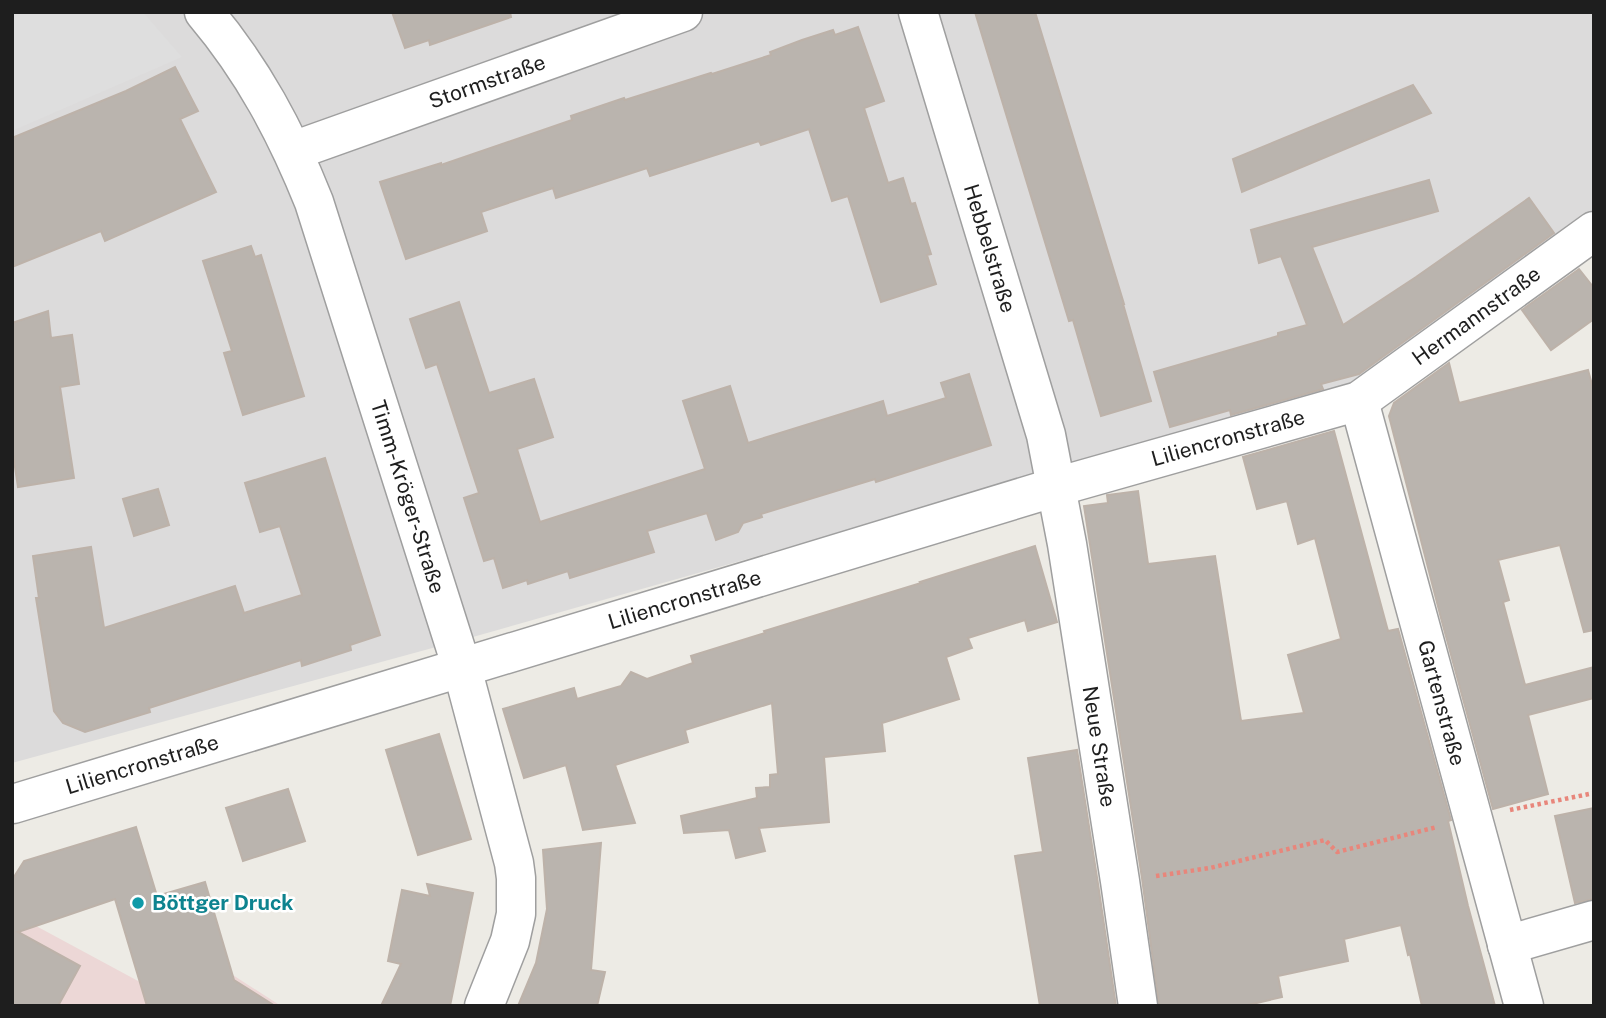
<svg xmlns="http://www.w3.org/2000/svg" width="1606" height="1018" viewBox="0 0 1606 1018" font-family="'Public Sans',sans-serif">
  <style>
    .residential { fill: #dcdbdb }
    .commercial { fill: #ecd7d6 }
    .parking { fill: #dedede }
    .building { fill: #bab4ae; stroke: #bdb2a9; stroke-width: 2 }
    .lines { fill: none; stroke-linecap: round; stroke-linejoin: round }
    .minor-casing { stroke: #9f9f9f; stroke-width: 41 }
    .path { stroke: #e8867b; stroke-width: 4.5; stroke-dasharray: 3.5 3.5; stroke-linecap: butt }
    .minor { stroke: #fff; stroke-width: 38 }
    .culture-dot { fill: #0f9aa8; stroke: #fff; stroke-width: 2.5 }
    .labels { text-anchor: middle; stroke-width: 5; stroke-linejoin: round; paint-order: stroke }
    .street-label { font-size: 21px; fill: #1e1e1e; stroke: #fff }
    .culture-label { font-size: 21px; font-weight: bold; fill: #0d838f; stroke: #fff; text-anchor: start }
  </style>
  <rect width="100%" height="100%" fill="#edebe5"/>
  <path class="residential" d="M 12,12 L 1594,12 L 1594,211 L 1475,302 L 1355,386 L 480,635 L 12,763 Z"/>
  <path class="commercial" d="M 12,913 L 177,1002 L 205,957 L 281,1006 L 12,1006 Z"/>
  <path class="parking" d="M 12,12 L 143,12 L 182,57 L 12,131 Z"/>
  <g class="building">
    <path d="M 392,12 L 510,12 L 511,17 L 430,45 L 429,40 L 405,48 Z"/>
    <path d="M 975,12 L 1035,12 L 1124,304 L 1123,304 L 1151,401 L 1101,416 L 1073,320 L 1069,321 Z"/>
    <path d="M 858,27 L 884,101 L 864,108 L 888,183 L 903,178 L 911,204 L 915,203 L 931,254 L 927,255 L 936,284 L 881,302 L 848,196 L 832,201 L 809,129 L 761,145 L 759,141 L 650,176 L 647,168 L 556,198 L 553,188 L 481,212 L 487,231 L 406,259 L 380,182 L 441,163 L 441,165 L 572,120 L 571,116 L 624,98 L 625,100 L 711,73 L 712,74 L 771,55 L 770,52 L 802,40 L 833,30 L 835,35 Z"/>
    <path d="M 175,67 L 198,111 L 180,119 L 216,192 L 105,241 L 101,231 L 12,267 L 12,138 L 126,91 Z"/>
    <path d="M 1413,85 L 1431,113 L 1242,192 L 1233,159 Z"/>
    <path d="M 1429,180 L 1438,211 L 1312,247 L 1343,325 L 1416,277 L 1529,198 L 1554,233 L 1359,374 L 1321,384 L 1323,389 L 1231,415 L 1230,410 L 1170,427 L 1154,372 L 1278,336 L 1278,333 L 1307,325 L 1281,256 L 1259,263 L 1251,230 Z"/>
    <path d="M 251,246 L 255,257 L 261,255 L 304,396 L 243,415 L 224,353 L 232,351 L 203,261 Z"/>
    <path d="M 1579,269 L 1594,288 L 1594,319 L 1551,350 L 1522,310 Z"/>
    <path d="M 459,302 L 489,393 L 534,379 L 553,437 L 517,449 L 540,522 L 705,469 L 683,401 L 730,386 L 748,443 L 883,401 L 887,416 L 946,398 L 941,383 L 969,374 L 991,445 L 876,482 L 875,479 L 761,514 L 762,517 L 743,523 L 738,532 L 716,540 L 707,513 L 647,531 L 654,552 L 570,578 L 568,571 L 528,584 L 527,580 L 503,588 L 494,558 L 484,561 L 464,498 L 479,493 L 437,364 L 426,368 L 410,319 Z"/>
    <path d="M 48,311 L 51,338 L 72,335 L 79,384 L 60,387 L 74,478 L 18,487 L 12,447 L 12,323 Z"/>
    <path d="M 1449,363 L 1459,403 L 1588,370 L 1594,392 L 1594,630 L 1584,632 L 1560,545 L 1498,560 L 1509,600 L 1503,602 L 1525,685 L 1594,667 L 1594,698 L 1528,715 L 1548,794 L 1493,809 L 1441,618 L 1389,416 L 1394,403 Z"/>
    <path d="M 1334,431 L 1388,631 L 1398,629 L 1451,820 L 1448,821 L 1468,906 L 1495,1006 L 1422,1006 L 1410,954 L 1408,955 L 1401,925 L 1344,939 L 1348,961 L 1278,976 L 1282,997 L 1244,1006 L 1159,1006 L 1142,878 L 1084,506 L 1108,503 L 1107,495 L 1138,491 L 1148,564 L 1215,556 L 1241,721 L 1304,713 L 1288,655 L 1341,639 L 1315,538 L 1298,544 L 1287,501 L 1257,509 L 1243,457 Z"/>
    <path d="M 325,458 L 380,635 L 350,645 L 351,650 L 302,666 L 301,660 L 149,708 L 150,712 L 85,732 L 63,723 L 54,711 L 36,598 L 39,598 L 33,556 L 91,547 L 104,628 L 235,586 L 244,613 L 302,595 L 280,526 L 260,532 L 245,483 Z"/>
    <path d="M 158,489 L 169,525 L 134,536 L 123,499 Z"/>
    <path d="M 1035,546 L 1057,622 L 1028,631 L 1025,620 L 968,638 L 972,648 L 946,657 L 959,699 L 882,723 L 885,751 L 824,757 L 829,822 L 759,828 L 765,851 L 736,858 L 729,830 L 684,833 L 681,816 L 757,798 L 756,788 L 770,787 L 770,775 L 778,774 L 772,703 L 685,730 L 688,742 L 615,765 L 635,823 L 583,830 L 566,765 L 524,778 L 503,709 L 574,688 L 577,699 L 621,686 L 631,672 L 647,679 L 693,663 L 691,656 L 765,633 L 764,631 L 921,583 L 920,582 Z"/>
    <path d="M 439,734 L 471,839 L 418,855 L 386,750 Z"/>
    <path d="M 1077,750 L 1098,884 L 1116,1006 L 1040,1006 L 1015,856 L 1043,852 L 1028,758 Z"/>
    <path d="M 288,789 L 305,841 L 243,861 L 226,808 Z"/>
    <path d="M 1594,808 L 1594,899 L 1575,903 L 1555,816 Z"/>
    <path d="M 136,827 L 157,896 L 205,882 L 234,980 L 275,1006 L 147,1006 L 115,899 L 18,932 L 80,966 L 58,1006 L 12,1006 L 12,880 L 24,861 Z"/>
    <path d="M 601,843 L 591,970 L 605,972 L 597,1006 L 518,1006 L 536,963 L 547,909 L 543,850 Z"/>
    <path d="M 427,884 L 473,893 L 450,1006 L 381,1006 L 401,964 L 388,961 L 402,890 L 430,896 Z"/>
  </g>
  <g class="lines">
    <g class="minor-casing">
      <g id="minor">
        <path id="s1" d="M 204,12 C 253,70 286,132 314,202 L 462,668 L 514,863 L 516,878 L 516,914 L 510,941 L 484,1006"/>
        <path id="s2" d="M 918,12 L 1046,435 L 1067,544 L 1120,881 L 1138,1006"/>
        <path id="s3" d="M 293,151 L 683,12"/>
        <path id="s4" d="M 1359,401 L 1524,1006"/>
        <path id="s5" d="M 13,804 L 1056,487 L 1359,401 L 1594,231"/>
        <path d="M 1507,945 L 1594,920"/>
      </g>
    </g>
    <g class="path">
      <path d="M 1510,810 L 1594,793"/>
      <path d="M 1156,876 L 1210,868 L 1325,840 L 1337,852 L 1437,827"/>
    </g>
    <use href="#minor" class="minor"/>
  </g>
  <circle class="culture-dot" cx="138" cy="903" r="7"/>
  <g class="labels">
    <g class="street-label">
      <text dy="7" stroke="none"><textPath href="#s3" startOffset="206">Stormstraße</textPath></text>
      <text dy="7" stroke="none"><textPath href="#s2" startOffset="247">Hebbelstraße</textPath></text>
      <text dy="7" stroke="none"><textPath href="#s5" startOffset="1550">Hermannstraße</textPath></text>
      <text dy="7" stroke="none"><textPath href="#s5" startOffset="1269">Liliencronstraße</textPath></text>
      <text dy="7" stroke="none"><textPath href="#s1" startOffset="530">Timm-Kröger-Straße</textPath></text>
      <text dy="7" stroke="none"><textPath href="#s5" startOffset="702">Liliencronstraße</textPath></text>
      <text dy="7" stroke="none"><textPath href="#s4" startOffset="313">Gartenstraße</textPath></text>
      <text dy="7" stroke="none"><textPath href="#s2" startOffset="758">Neue Straße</textPath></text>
      <text dy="7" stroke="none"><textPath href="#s5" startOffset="135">Liliencronstraße</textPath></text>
    </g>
    <g class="culture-label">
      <text x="152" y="910">Böttger Druck</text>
    </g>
  </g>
  <rect width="1606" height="1018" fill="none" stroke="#1e1e1e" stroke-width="28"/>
</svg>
